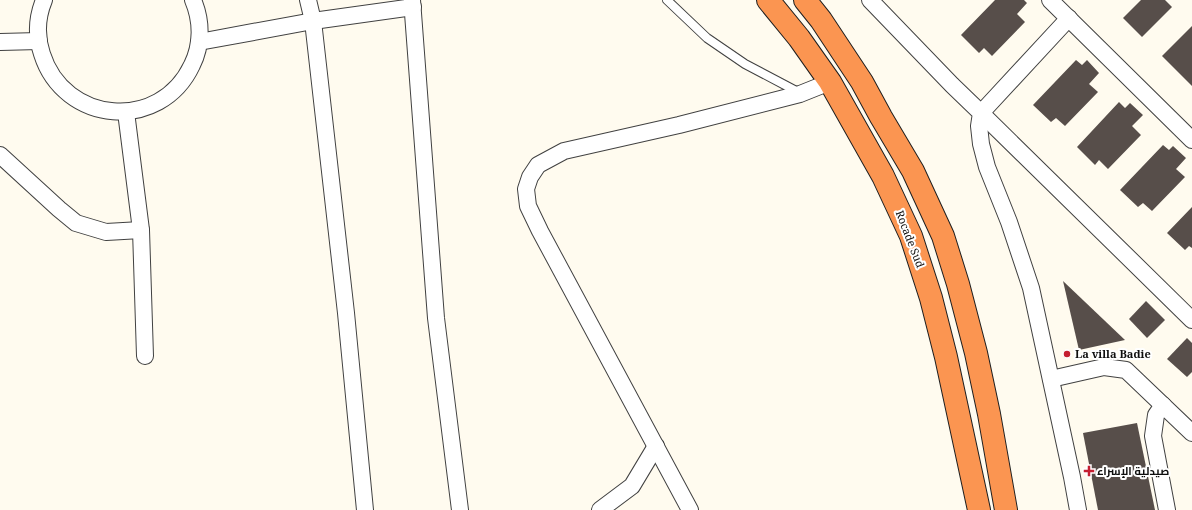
<svg xmlns="http://www.w3.org/2000/svg" width="1192" height="510" viewBox="0 0 1192 510" font-family="'Noto Serif',Cairo,serif">
  <style>
    .building { fill: #574e4a }
    .lines { fill: none; stroke-linecap: round; stroke-linejoin: round }
    .lane-casing { stroke: #414141; stroke-width: 10 }
    .street-casing { stroke: #414141; stroke-width: 18 }
    .highway-casing { stroke: #1f1f1f; stroke-width: 24 }
    .lane { stroke: #fff; stroke-width: 8 }
    .street { stroke: #fff; stroke-width: 16 }
    .highway { stroke: #fb9551; stroke-width: 22 }
    .poi-dot { fill: #c51f31; stroke: #fff; stroke-width: 1.5 }
    .labels { text-anchor: middle; stroke-width: 4; stroke-linejoin: round; paint-order: stroke }
    .street-label { font-size: 11px; fill: #0e0e0e; stroke: #fff }
    .poi-label { font-size: 11px; font-weight: bold; fill: #0e0e0e; stroke: #fff; text-anchor: start }
  </style>
  <rect width="100%" height="100%" fill="#fffbef"/>
  <g class="building">
    <path d="M 995,0 L 1024,0 L 1027,3 L 1017,14 L 1025,22 L 992,56 L 984,48 L 979,53 L 961,35 Z"/>
    <path d="M 1141,0 L 1165,0 L 1172,7 L 1142,37 L 1123,18 Z"/>
    <path d="M 1192,26 L 1192,86 L 1162,56 Z"/>
    <path d="M 1076,60 L 1082,65 L 1087,60 L 1099,73 L 1089,84 L 1098,92 L 1065,126 L 1056,118 L 1051,122 L 1033,105 Z"/>
    <path d="M 1119,102 L 1125,108 L 1130,103 L 1143,115 L 1132,126 L 1141,135 L 1108,169 L 1099,160 L 1095,165 L 1077,147 Z"/>
    <path d="M 1163,145 L 1169,150 L 1173,146 L 1186,158 L 1176,169 L 1185,177 L 1152,211 L 1143,203 L 1138,207 L 1120,190 Z"/>
    <path d="M 1192,207 L 1192,248 L 1189,246 L 1185,250 L 1167,233 Z"/>
    <path d="M 1063,281 L 1125,340 L 1079,350 Z"/>
    <path d="M 1146,301 L 1165,320 L 1147,338 L 1129,319 Z"/>
    <path d="M 1187,338 L 1192,343 L 1192,372 L 1187,377 L 1167,359 Z"/>
    <path d="M 1137,423 L 1155,510 L 1098,510 L 1083,433 Z"/>
  </g>
  <g class="lines">
    <g class="lane-casing">
      <path id="lane" d="M 667,0 L 707,38 L 745,64 L 800,93"/>
    </g>
    <g class="street-casing">
      <g id="street">
        <path d="M 44,0 C 37,17 36,36 42,54 C 64,124 160,133 192,65 C 202,45 202,21 193,0"/>
        <path d="M 308,0 L 313,21 L 346,313 L 365,510"/>
        <path d="M 412,0 L 436,318 L 460,510"/>
        <path d="M 870,0 L 952,85 L 981,113 L 979,126 L 981,144 L 987,167 L 1009,222 L 1031,288 L 1072,477 L 1078,510"/>
        <path d="M 1050,0 L 1192,140"/>
        <path d="M 1069,18 L 981,113 L 1192,320"/>
        <path d="M 0,42 L 39,41"/>
        <path d="M 199,42 L 313,21 L 413,7"/>
        <path d="M 126,112 L 141,230 L 145,356"/>
        <path d="M 0,155 L 59,209 L 76,223 L 106,232 L 141,230"/>
        <path d="M 1051,379 L 1104,367 L 1126,370 L 1192,433"/>
        <path d="M 1163,405 L 1156,415 L 1153,436 L 1167,510"/>
        <path d="M 600,510 L 632,486 L 656,446"/>
        <path d="M 690,510 L 540,231 L 528,206 L 526,189 L 530,177 L 538,165 L 564,151 L 679,125 L 800,94 L 830,82"/>
      </g>
    </g>
    <g class="highway-casing">
      <g id="highway">
        <path d="M 768,0 L 799,38 L 830,82 L 883,176 L 911,236 L 931,298 L 946,357 L 979,510"/>
        <path d="M 805,0 L 821,20 L 862,82 L 881,117 L 913,171 L 943,236 L 958,284 L 976,353 L 989,414 L 1006,510"/>
      </g>
    </g>
    <use href="#lane" class="lane"/>
    <use href="#street" class="street"/>
    <use href="#highway" class="highway"/>
  </g>
  <g class="poi-dot">
    <circle cx="1067" cy="354" r="4"/>
    <path d="M1087 465h4v4h4v4h-4v4h-4v-4h-4v-4h4z"/>
  </g>
  <g class="labels">
    <g class="street-label">
      <text transform="translate(910 239) rotate(69)" y="4">Rocade Sud</text>
    </g>
    <g class="poi-label">
      <text x="1075" y="358">La villa Badie</text>
      <text x="1097" y="475">صيدلية الإسراء</text>
    </g>
  </g>
</svg>
